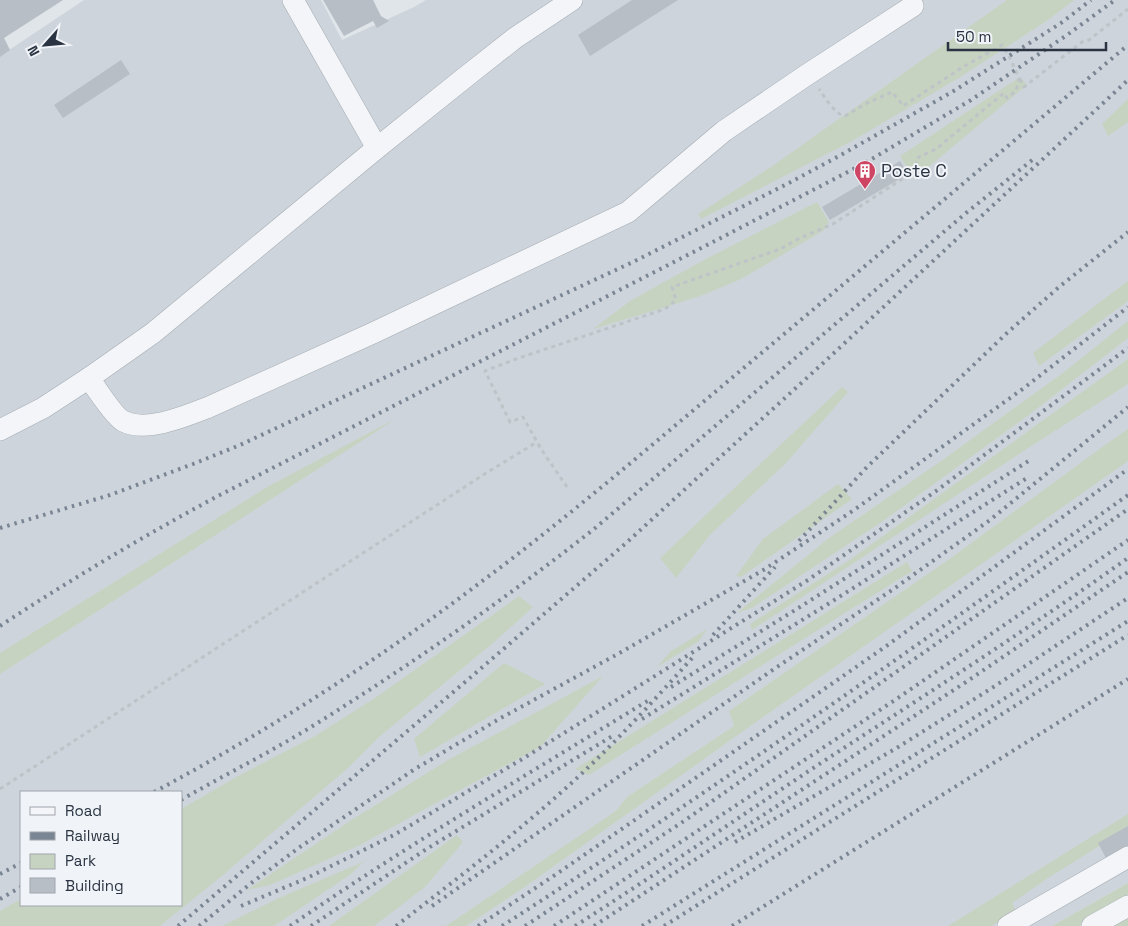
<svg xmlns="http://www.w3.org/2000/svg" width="1128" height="926" viewBox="0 0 1128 926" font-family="'Space Grotesk',sans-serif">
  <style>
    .built { fill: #ced4db; fill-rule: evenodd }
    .green { fill: #c7d3c1 }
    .building { fill: #b8bec6 }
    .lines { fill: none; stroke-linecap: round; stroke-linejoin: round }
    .minor-casing { stroke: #a5acb3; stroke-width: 22 }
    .path { stroke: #bec3c8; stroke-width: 3; stroke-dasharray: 4 4; stroke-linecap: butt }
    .minor { stroke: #f3f5f8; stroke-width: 21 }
    .rail { stroke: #7a8593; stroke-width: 4; stroke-dasharray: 2.5 5; stroke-linecap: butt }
    .labels { text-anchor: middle; stroke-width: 4; stroke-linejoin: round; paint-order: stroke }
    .poi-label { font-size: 18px; fill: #293341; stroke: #f0f3f7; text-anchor: start }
  </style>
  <rect width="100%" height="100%" fill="#e0e5e9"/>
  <path class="built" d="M 84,0 L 321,0 L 342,40 L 414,7 L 426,0 L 1128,0 L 1128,883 L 1052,926 L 0,926 L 0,56 ZM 21,792 L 181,792 L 181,905 L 21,905 Z"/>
  <g class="green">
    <path d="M 1007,0 L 1074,0 L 1051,18 L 962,76 L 852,141 L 701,219 L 698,214 L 771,167 Z"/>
    <path d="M 1020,77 L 1027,85 L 914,179 L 900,156 Z"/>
    <path d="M 1128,99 L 1128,122 L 1108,136 L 1102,124 Z"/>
    <path d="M 817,202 L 829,222 L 823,231 L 741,279 L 703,295 L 666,307 L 593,329 L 630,301 L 704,260 Z"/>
    <path d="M 1128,281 L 1128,301 L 1039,366 L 1033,353 Z"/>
    <path d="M 1128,321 L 1128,338 L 1030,414 L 883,521 L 752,608 L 737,613 L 829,538 L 944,459 L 1064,372 Z"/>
    <path d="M 1128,359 L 1128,384 L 1022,452 L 752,630 L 750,624 L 851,559 Z"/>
    <path d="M 842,387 L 848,392 L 786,463 L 709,536 L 676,578 L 660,558 Z"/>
    <path d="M 397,418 L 0,674 L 0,653 L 269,486 Z"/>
    <path d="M 1128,429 L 1128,461 L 739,734 L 526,886 L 466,926 L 446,926 L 616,811 L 627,797 L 734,726 L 729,711 L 951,558 L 1105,445 Z"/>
    <path d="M 838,484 L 852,499 L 741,577 L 736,576 L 763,539 Z"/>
    <path d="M 907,562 L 912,571 C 804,638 697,707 589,775 L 575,769 Z"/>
    <path d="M 519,596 L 533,607 L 493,643 L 379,737 L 348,768 L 224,874 L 160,926 L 0,926 L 0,911 L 21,899 L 21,905 L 181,905 L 181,809 L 240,775 L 315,736 L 375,698 Z"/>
    <path d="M 707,629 L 699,641 L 657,667 L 670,652 Z"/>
    <path d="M 504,663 L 545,684 L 420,757 L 414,739 Z"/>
    <path d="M 603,676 L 540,747 L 434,804 L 360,845 L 270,885 L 247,890 L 350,821 L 448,760 Z"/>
    <path d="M 1128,814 L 1128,828 L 1048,878 L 1012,903 L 1016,912 L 991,926 L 948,926 Z"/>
    <path d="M 457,835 L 463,842 L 425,887 L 374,926 L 329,926 Z"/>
    <path d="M 363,862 L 351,874 L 274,926 L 222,926 L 279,898 Z"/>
    <path d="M 1128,883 L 1128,926 L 1052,926 Z"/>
  </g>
  <g class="building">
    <path d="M 0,0 L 63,0 L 4,38 L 10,50 L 0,57 Z"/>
    <path d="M 323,0 L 373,0 L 381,16 L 389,21 L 377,28 L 373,21 L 344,36 Z"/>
    <path d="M 632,0 L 678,0 L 590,56 L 578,35 Z"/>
    <path d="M 121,60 L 130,74 L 63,118 L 54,105 Z"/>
    <path d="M 900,161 L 908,174 L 830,220 L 822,207 Z"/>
    <path d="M 1128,826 L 1128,849 L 1107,860 L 1098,843 Z"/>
  </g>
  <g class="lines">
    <g class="minor-casing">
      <g id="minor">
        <path d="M 293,0 L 377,148"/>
        <path d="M 89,378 C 95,387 115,417 123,421 C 146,433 186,416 209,407 L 373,333 L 628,212 L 724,131 L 808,74 L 913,6"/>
        <path d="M 0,430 L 43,408 L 89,378 L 153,333 L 377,148 L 463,79 L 515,38 L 572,0"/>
        <path d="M 1008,926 L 1128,857"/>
        <path d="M 1092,926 L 1128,906"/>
      </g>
    </g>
    <g class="path">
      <path d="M 1020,79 L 1024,87 L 1082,42 L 1089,40 L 1128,9"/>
      <path d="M 567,487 L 541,449 L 523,417 L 510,422 L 485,371 L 516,359 L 665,309 L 676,300 L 672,287 L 780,249 L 800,238 L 833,224 L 916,170 L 917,158 L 936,149 L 1004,93 L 1007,98 L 1016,91 L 1019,78 L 1009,56 L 1002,45 L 963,67 L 903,106 L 898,99 L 892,92 L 865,104 L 845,116 C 835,115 825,97 819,89"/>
      <path d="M 0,789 L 483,475 L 537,442"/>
    </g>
    <use href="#minor" class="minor"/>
    <g class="rail">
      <path d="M 0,528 L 110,495 L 193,464 L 240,445 L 635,261 L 787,184 L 839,156 L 952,92 L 1028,44 L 1061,23 L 1091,0"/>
      <path d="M 799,541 L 867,467 L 1008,332 L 1059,287 L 1128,232"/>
      <path d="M 0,626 C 70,580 142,537 216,497 L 711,243 L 865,163 L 971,100 L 1067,35 L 1115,0"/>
      <path d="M 713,635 L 775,567"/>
      <path d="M 671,687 L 800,607 L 1030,460"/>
      <path d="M 642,719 L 828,604 L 1027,478"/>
      <path d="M 154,792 C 270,730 381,658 485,579 C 536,541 585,501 633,461 L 1128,45"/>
      <path d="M 181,800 C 224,775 269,753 311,727 C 409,666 504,600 594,529 L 966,213 L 1036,157"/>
      <path d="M 735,842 L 895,749 L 995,686 L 1128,598"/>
      <path d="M 0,874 L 21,863"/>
      <path d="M 0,899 L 21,887"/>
      <path d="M 241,906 L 307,878 L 394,835 L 524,758 L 808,580 L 936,491 L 1128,348"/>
      <path d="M 432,906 L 777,667 L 895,588 L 990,520 L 1128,407"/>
      <path d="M 178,926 L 471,677 L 625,544 L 821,365 L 1128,80"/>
      <path d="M 199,926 L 250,884 L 300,847 L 415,769 L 499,719 L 616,655 L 765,569 L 854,510 L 1024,388 L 1128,307"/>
      <path d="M 290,926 C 406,846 528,774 649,700"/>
      <path d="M 311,926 L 425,850 L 614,735"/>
      <path d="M 396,926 C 458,878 521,830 578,777 C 619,739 657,697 694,656"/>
      <path d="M 478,926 L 558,873 L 885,647 L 1128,469"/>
      <path d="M 502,926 C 715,789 922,642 1128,495"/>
      <path d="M 525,926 L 684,821 L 1128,509"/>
      <path d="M 554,926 L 895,700 L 1128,540"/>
      <path d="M 575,926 C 661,871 745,813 830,757 C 930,692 1031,627 1128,558"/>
      <path d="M 594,926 L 966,682 L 1128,572"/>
      <path d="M 642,926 L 1128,621"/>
      <path d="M 664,926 L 1128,635"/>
      <path d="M 732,926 L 1128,679"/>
    </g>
  </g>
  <defs>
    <g id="building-pin" transform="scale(1.125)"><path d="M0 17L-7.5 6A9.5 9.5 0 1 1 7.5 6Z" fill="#ce4564" stroke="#f0f3f7"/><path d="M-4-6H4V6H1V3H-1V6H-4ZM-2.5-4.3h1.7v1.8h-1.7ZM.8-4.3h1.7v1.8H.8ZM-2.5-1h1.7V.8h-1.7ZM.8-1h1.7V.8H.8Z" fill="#fff"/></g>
  </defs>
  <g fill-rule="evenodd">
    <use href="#building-pin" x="865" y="171"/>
  </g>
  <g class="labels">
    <g class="poi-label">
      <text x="881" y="177">Poste C</text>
    </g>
  </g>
  <rect x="20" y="791" width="162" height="115" fill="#f0f3f7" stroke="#a0a6ae"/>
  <rect x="30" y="807" width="25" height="8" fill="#f3f5f8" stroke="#a0a6ae"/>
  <text x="65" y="816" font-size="15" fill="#293341">Road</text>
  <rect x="30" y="832" width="25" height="8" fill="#7a8593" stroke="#a0a6ae"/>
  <text x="65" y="841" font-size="15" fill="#293341">Railway</text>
  <rect x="30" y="854" width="25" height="15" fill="#c7d3c1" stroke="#a0a6ae"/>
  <text x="65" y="866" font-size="15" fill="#293341">Park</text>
  <rect x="30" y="878" width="25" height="15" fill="#b8bec6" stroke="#a0a6ae"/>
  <text x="65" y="891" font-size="15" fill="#293341">Building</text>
  <g transform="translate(45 45) rotate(243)" stroke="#f0f3f7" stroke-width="4" paint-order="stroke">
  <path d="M0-4L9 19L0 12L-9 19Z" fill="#293341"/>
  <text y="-8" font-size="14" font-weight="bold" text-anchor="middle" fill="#293341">N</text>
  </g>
  <path d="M948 42v8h158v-8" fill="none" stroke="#293341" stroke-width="2.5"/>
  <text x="956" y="42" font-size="15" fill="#293341" stroke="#f0f3f7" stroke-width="4" paint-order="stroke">50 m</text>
</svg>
